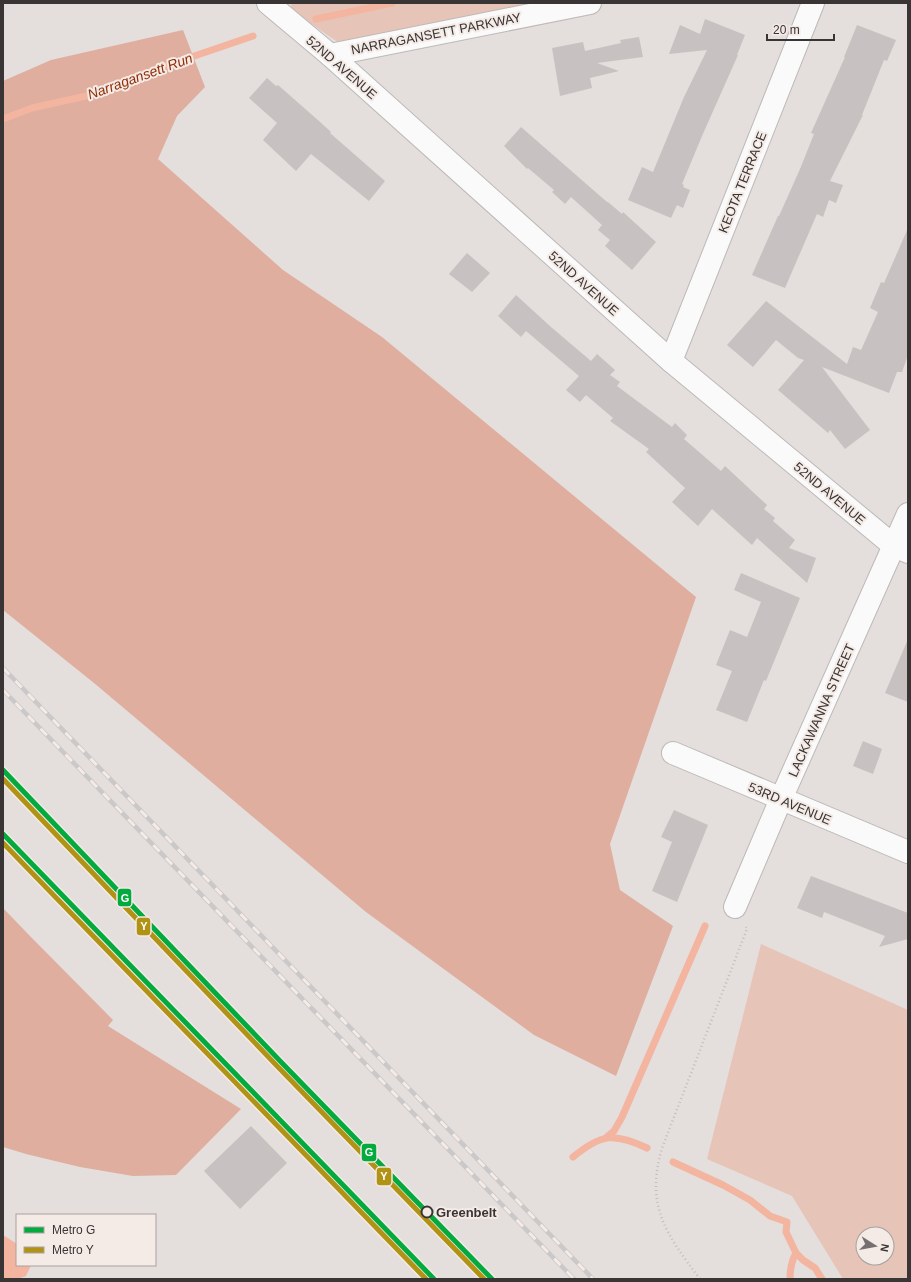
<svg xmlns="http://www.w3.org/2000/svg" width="911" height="1282" viewBox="0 0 911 1282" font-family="Helvetica,sans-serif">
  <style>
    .green { fill: #e7c4b8; fill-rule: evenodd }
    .forest { fill: #dfae9e }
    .water { fill: #f3b4a0 }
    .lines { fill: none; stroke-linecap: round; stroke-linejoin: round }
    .stream { stroke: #f3b4a0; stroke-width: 7 }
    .building { fill: #c7c2c1 }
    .minor-casing { stroke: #bdb9b7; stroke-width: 24 }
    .path { stroke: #c1bebe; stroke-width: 2.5; stroke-dasharray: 1 3; stroke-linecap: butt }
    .minor { stroke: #fbfafa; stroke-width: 22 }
    .rail-casing { stroke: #cac8c8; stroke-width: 4.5 }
    .rail { stroke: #f4eae6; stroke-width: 3; stroke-dasharray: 9; stroke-linecap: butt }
    .metro-1-casing { stroke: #f4eae6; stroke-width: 8 }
    .metro-2-casing { stroke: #f4eae6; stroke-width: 8 }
    .metro-1 { stroke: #03ab3f; stroke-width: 5 }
    .metro-2 { stroke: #b09315; stroke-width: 5 }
    .stop-dot { fill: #f4eae6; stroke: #393534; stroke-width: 2 }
    .labels { text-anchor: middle; stroke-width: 4; stroke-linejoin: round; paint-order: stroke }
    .street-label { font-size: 13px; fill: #393534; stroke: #f4eae6 }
    .stop-label { font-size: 13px; font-weight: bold; fill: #393534; stroke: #f4eae6; text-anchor: start }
    .water-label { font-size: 14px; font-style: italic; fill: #922e06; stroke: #f4eae6 }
    .line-badge { stroke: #f4eae6; stroke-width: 1.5 }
    .badge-label { font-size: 11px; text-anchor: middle; font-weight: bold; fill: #fff }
  </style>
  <rect width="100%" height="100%" fill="#e4dedc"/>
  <g class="green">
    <path d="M 292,3 L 540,3 L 339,43 L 290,9 Z"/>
    <path d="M 761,944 L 908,1010 L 908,1279 L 843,1279 L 792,1196 L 707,1159 ZM 863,1234 L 887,1234 L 887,1258 L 863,1258 Z"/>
  </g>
  <g class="forest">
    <path d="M 183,30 L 205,87 L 177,116 L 158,159 L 283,270 L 382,337 L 696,597 L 610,844 L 620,890 L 673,926 L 616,1076 L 534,1035 L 366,912 L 94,683 L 3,610 L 3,81 L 51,60 Z"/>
    <path d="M 3,908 L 28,934 L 113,1020 L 108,1026 L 241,1109 L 176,1175 L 133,1176 L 80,1167 L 26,1154 L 3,1147 Z"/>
  </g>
  <path class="water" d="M 3,1235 L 17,1244 L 17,1265 L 31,1265 L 26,1276 L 18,1279 L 3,1279 Z"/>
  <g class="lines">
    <g class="stream">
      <path d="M 316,19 L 392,3"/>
      <path d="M 3,119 L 32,108 L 104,92 L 159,68 L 253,36"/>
      <path d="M 607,1137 L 614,1131 L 622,1117 L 705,926"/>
      <path d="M 573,1157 C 601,1134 614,1132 647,1148"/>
      <path d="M 673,1162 L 723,1185 L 750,1200 L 770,1216 L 787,1222 L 786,1232 L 796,1253 L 803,1260 L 815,1268 L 822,1279"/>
      <path d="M 790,1279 C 790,1269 791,1262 796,1253"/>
    </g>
  </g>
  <g class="building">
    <path d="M 705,19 L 745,35 L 737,55 L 738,55 L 702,136 L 682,184 L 684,185 L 683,187 L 690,190 L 683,208 L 677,205 L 671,218 L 628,200 L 642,167 L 653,172 L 684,97 L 707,50 L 669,54 L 680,25 L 700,34 Z"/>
    <path d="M 857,25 L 896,40 L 887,61 L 884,60 L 862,115 L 863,115 L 830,181 L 843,185 L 836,203 L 829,200 L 823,217 L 817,214 L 785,288 L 752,275 L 778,216 L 779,216 L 800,169 L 814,134 L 811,133 L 845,57 L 844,57 Z"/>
    <path d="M 639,37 L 643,57 L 597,63 L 619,71 L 590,78 L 592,88 L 560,96 L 552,48 L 583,42 L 585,51 L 621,43 L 620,40 Z"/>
    <path d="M 267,78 L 276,86 L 278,85 L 319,121 L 331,132 L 330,133 L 385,181 L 369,201 L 311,154 L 296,171 L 263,140 L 277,123 L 249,98 Z"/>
    <path d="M 521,127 L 607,202 L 608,202 L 622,214 L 623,212 L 656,242 L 632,270 L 605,246 L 610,240 L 598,230 L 602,225 L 571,197 L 565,204 L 552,192 L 554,190 L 528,168 L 527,169 L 504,146 Z"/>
    <path d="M 908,228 L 908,355 L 902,372 L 897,372 L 889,393 L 822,367 L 870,430 L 845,449 L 830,430 L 828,433 L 778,390 L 804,360 L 798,358 L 776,340 L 753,367 L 727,345 L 766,301 L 847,364 L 853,347 L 861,350 L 878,312 L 870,308 L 881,282 L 884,283 Z"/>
    <path d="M 467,253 L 490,273 L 472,292 L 449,274 Z"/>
    <path d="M 516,295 L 551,327 L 591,361 L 597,354 L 615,370 L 610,375 L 620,382 L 617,386 L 672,427 L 675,423 L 687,435 L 684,439 L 721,471 L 725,466 L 767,505 L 764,509 L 775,518 L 773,521 L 795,540 L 789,548 L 816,558 L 807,583 L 757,538 L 752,545 L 712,509 L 698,526 L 672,502 L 685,488 L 646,452 L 649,449 L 610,421 L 613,418 L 586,395 L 580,402 L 566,390 L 579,376 L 526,331 L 521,337 L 498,316 Z"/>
    <path d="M 741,573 L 800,598 L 766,681 L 764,680 L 747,722 L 716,710 L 732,671 L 716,665 L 730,630 L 747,637 L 761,602 L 734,590 Z"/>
    <path d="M 908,639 L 908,702 L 885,693 Z"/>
    <path d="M 863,741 L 882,749 L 873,774 L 853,766 Z"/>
    <path d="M 674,810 L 708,825 L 677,902 L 652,891 L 672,842 L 661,837 Z"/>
    <path d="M 811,876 L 908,913 L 908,939 L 879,947 L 885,936 L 824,912 L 822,918 L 797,908 Z"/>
    <path d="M 251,1126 L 287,1163 L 240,1209 L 204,1171 Z"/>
  </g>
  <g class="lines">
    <g class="minor-casing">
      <g id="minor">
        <path d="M 268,3 L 330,55 L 671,361 L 894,546 L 908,552"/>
        <path d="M 330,55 L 590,3"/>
        <path d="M 671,361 L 813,3"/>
        <path d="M 673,753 L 908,852"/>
        <path d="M 735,907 L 781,799 L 908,514"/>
      </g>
    </g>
    <path class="path" d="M 700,1279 C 666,1234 645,1206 662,1148 L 747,929 L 746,927"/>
    <use href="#minor" class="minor"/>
    <g class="rail-casing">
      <g id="rail">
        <path d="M 3,668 L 593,1279"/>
        <path d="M 3,690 L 574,1279"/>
      </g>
    </g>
    <use href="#rail" class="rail"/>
    <g class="metro-1-casing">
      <g id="metro-1">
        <path d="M 3,770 L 282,1063 L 492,1279"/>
        <path d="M 3,834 L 434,1279"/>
      </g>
    </g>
    <g class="metro-2-casing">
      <g id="metro-2">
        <path d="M 3,779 L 278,1067 L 484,1279"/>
        <path d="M 3,843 L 426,1279"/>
      </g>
    </g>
    <use href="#metro-1" class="metro-1"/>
    <use href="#metro-2" class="metro-2"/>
  </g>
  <circle class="stop-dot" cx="427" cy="1212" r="5.5"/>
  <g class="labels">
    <g class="street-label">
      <text transform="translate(436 33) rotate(-11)" y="5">NARRAGANSETT PARKWAY</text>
      <text transform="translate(342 67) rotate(41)" y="5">52ND AVENUE</text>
      <text transform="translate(742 182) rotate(-68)" y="5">KEOTA TERRACE</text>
      <text transform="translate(584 283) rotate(42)" y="5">52ND AVENUE</text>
      <text transform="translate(830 493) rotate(40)" y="5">52ND AVENUE</text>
      <text transform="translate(821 710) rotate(-66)" y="5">LACKAWANNA STREET</text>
      <text transform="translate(790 803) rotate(23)" y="5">53RD AVENUE</text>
    </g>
    <g class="stop-label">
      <text x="436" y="1217">Greenbelt</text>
    </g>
    <g class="water-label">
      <text transform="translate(140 76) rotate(-20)" y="5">Narragansett Run</text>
    </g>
  </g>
  <g class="line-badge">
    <rect x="117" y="888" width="15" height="19" rx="4" fill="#03ab3f"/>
    <rect x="136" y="917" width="15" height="19" rx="4" fill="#b09315"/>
    <rect x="361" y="1143" width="16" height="19" rx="4" fill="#03ab3f"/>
    <rect x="376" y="1167" width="16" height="19" rx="4" fill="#b09315"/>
  </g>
  <g class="badge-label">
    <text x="125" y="902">G</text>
    <text x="144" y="930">Y</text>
    <text x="369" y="1156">G</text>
    <text x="384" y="1180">Y</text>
  </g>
  <rect width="911" height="1282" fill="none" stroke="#393534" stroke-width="8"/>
  <rect x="16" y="1214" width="140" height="52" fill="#f4eae6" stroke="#a9a29f"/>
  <rect x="24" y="1227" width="20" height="6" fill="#03ab3f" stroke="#a9a29f"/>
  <text x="52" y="1234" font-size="12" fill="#393534">Metro G</text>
  <rect x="24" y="1247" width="20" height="6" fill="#b09315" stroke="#a9a29f"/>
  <text x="52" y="1254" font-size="12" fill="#393534">Metro Y</text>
  <g transform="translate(875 1246) rotate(101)"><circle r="19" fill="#f4eae6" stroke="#a9a29f"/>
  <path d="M0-3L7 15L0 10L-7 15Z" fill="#75706f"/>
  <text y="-6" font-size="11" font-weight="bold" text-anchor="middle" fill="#393534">N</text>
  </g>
  <path d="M767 34v6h67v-6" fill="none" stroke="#393534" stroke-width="2"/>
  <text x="773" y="34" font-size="12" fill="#393534" stroke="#f4eae6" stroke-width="3" paint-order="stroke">20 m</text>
</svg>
